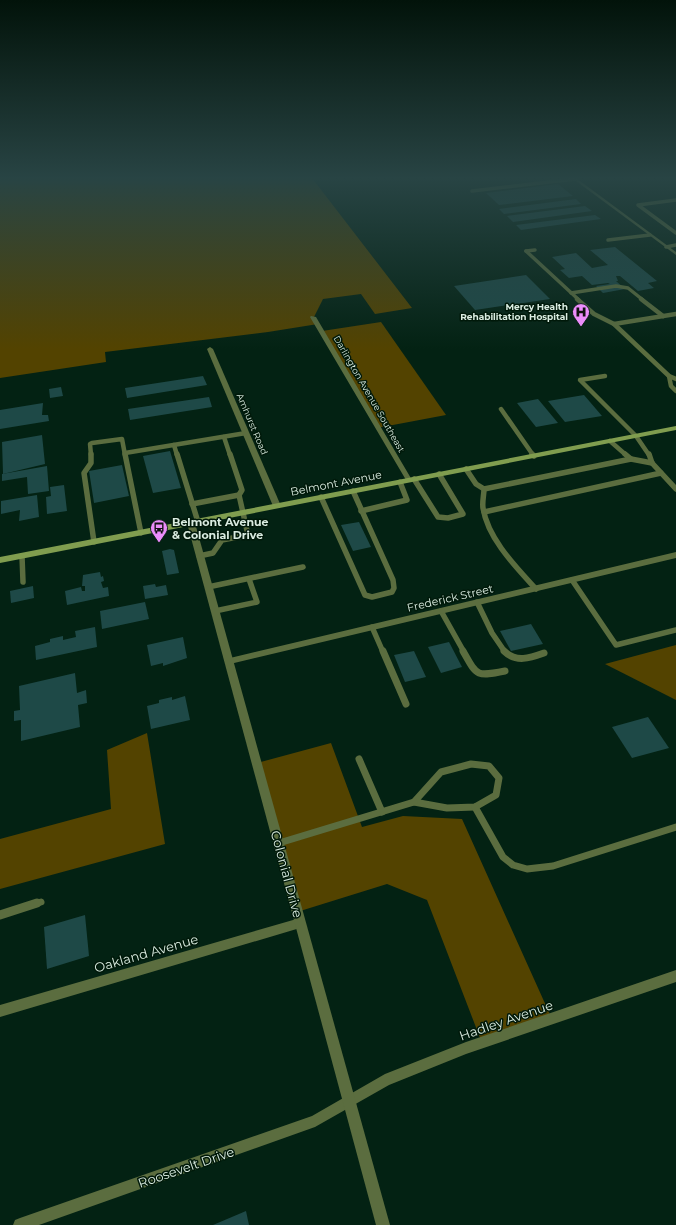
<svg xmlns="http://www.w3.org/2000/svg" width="676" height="1225" viewBox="0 0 676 1225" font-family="Montserrat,sans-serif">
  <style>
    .forest { fill: #534300 }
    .building { fill: #1e4947 }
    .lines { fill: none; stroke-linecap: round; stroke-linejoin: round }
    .service-far4 { stroke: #5b6d3f; stroke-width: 3.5 }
    .service-far3 { stroke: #5b6d3f; stroke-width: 4.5 }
    .service-far2 { stroke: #5b6d3f; stroke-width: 5.5 }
    .service-far1 { stroke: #5b6d3f; stroke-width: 7 }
    .service { stroke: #5b6d3f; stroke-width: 9 }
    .minor { fill: #5b6d3f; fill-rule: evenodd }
    .tertiary { fill: #5b6d3f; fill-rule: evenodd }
    .secondary { fill: #809d4f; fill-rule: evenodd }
    .labels { text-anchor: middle; stroke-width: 3; stroke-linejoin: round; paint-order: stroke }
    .far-poi-label { font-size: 9px; font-weight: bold; fill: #daece1; stroke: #00190a; text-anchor: end }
    .far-street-label { font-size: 9px; fill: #daece1; stroke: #00190a }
    .street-label { font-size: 11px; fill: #daece1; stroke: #00190a }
    .poi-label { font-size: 11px; font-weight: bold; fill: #daece1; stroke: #00190a; text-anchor: start }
    .near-street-label { font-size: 13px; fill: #daece1; stroke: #00190a }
  </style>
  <rect width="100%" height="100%" fill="#032213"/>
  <g class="forest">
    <path d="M 0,178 L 312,178 L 412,308 L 375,314 L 361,294 L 323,299 L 314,317 L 318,324 L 268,332 L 105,352 L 106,362 L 0,378 Z"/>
    <path d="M 381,322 L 446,415 L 377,428 L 322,331 Z"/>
    <path d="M 676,645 L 676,700 L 605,664 Z"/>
    <path d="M 147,733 L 165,844 L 0,889 L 0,839 L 111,809 L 107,750 Z"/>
    <path d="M 331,743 L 362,827 L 403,816 L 462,819 L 552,1019 L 482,1043 L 427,900 L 387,884 L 297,912 L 257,763 Z"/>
  </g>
  <g class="building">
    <path d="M 558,184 L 573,196 L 499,205 L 486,193 Z"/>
    <path d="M 576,199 L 581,204 L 504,214 L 499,209 Z"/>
    <path d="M 585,206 L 592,211 L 513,222 L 507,216 Z"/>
    <path d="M 595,215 L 601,219 L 521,230 L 516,225 Z"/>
    <path d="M 615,247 L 657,281 L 648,283 L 654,288 L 638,291 L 620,276 L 616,276 L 618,281 L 616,281 L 625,289 L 603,293 L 596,286 L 610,284 L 608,283 L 592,285 L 582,276 L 569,278 L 560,270 L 565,269 L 552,257 L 576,253 L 592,268 L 608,265 L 590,250 Z"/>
    <path d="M 526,275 L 550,299 L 475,310 L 454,286 Z"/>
    <path d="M 203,376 L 207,385 L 127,398 L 125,388 Z"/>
    <path d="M 61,387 L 63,396 L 50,398 L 49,389 Z"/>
    <path d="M 584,395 L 602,416 L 565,422 L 548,401 Z"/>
    <path d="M 209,397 L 212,407 L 130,420 L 128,409 Z"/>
    <path d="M 538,399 L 558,423 L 536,427 L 517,403 Z"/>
    <path d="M 43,403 L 42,415 L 48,415 L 49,421 L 0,429 L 0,410 Z"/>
    <path d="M 42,435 L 45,464 L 3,474 L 2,442 Z"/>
    <path d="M 170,451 L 181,488 L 153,493 L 143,456 Z"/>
    <path d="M 122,465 L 129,496 L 94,503 L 89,471 Z"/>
    <path d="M 47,466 L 49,491 L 28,494 L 27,477 L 2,481 L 2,474 Z"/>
    <path d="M 64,485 L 67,511 L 47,514 L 46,497 L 51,496 L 50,487 Z"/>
    <path d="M 37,495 L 39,517 L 19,521 L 20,510 L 1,514 L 1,501 Z"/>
    <path d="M 359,522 L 371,547 L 353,551 L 341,525 Z"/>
    <path d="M 170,549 L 174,550 L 179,573 L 167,575 L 162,551 Z"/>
    <path d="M 100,572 L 101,577 L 103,576 L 104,581 L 101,582 L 103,588 L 108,587 L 109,596 L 67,605 L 65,591 L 81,587 L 82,591 L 85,591 L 85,586 L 82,586 L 83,575 Z"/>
    <path d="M 155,584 L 156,587 L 166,585 L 168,595 L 145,599 L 143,586 Z"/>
    <path d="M 33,586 L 34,598 L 11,603 L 10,591 Z"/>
    <path d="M 145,602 L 149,619 L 102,629 L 100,611 Z"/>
    <path d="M 531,624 L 543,644 L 511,651 L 500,631 Z"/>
    <path d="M 95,627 L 97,647 L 36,660 L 35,646 L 50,642 L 50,639 L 63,636 L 63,640 L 76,637 L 75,631 Z"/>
    <path d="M 183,637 L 187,658 L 163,666 L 163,663 L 151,666 L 147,645 Z"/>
    <path d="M 449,642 L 462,667 L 441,673 L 428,647 Z"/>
    <path d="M 414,651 L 426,677 L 405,682 L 394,655 Z"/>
    <path d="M 75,673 L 77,693 L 86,690 L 87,703 L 78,705 L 80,727 L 21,741 L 21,720 L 14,721 L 14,711 L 20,710 L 19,686 Z"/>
    <path d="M 185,696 L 190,720 L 151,729 L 147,706 L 159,703 L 159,700 L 172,697 L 172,700 Z"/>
    <path d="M 648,717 L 669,748 L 632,758 L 612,727 Z"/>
    <path d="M 85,915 L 89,956 L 47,969 L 44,927 Z"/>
    <path d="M 246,1211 L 249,1225 L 213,1225 Z"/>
  </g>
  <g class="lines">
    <g class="service-far4">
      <path d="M 472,191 L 575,179"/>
      <path d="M 676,200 L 638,205 L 676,233"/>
      <path d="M 608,240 L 650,235"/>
      <path d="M 666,247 L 676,245"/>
      <path d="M 526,251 L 579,300"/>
      <path d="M 526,251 L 535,250"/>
      <path d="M 571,293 L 616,286 L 628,288 L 643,300"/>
    </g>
    <g class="service-far3">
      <path d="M 577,299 L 594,314 L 614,324 L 669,376 L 676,379"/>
      <path d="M 641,299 L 663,316"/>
      <path d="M 614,324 L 676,314"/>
      <path d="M 605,376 L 580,380 L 636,436 L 649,455"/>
      <path d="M 669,376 L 671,386 L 676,391"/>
      <path d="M 501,409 L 533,455"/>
      <path d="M 224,437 L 230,455"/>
      <path d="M 610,441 L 626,455"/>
      <path d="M 174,445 L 177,455"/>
      <path d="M 125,453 L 246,433"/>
      <path d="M 91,455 L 90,444 L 92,443 L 122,439 L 125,455"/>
    </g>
    <g class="service-far2">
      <path d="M 91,454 L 91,463 L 84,473 L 94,542"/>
      <path d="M 125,454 L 141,533"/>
      <path d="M 177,454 L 198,522"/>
      <path d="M 230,454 L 242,490 L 239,495"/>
      <path d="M 532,454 L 534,456"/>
      <path d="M 625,454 L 631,459 L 652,463"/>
      <path d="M 649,454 L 652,463 L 676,489"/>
      <path d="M 466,469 L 476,484 L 484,489 L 631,459"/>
      <path d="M 414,479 L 438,517 L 448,518 L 463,514 L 439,474"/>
      <path d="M 484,489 C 484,495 482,502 483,508 C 488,539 516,567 536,589"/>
      <path d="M 321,497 L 365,595 L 372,597 L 392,592 L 394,588 L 393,580 L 353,491"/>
      <path d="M 192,504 L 239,495 L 248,535 L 222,540 L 213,553 L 199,556"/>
      <path d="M 361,511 L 407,500 L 400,482"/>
      <path d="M 484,512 L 661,473"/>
      <path d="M 22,556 L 23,582"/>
      <path d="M 572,580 L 616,645 L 676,630"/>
      <path d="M 208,587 L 303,567"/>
      <path d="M 477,602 L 492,633 L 505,652"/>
      <path d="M 215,611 L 257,602 L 249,579"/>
      <path d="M 441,611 L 464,652"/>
      <path d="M 372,627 L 383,652"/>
    </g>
    <g class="service-far1">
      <path d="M 383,651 L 406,704"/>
      <path d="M 463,651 C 477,676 476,677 505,671"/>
      <path d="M 504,651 C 516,663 530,658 544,653"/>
      <path d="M 359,759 L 382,812"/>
      <path d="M 471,764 L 489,766 L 499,778 L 496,795 L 475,807 L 447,808 L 414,802 L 441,772 Z"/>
      <path d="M 475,807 L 503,857 L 513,865 L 527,869 L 553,866 L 676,827"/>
      <path d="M 279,843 L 414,802"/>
      <path d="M 34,904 L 41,902"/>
    </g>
    <path class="service" d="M 0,915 L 37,903"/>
    <g class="minor">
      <path d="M 311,316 L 316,317 L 412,480 L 411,482 L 407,482 L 406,480 L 310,317 Z"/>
      <path d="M 210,347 L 213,349 L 281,506 L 279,508 L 277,508 L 273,506 L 207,349 Z"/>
      <path d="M 676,552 L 676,558 L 230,664 L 227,663 L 226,661 L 227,659 L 230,658 Z"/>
      <path d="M 300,918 L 304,919 L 305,923 L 304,927 L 300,928 L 0,1017 L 0,1005 Z"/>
      <path d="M 676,970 L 676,982 L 466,1054 L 389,1085 L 315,1127 L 39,1225 L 13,1225 L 15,1220 L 20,1218 L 312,1116 L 385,1074 L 466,1042 Z"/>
    </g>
    <g class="tertiary">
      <path d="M 572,178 L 576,178 L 676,252 L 676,255 Z"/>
      <path d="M 188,521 L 191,521 L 195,523 L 390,1225 L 376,1225 L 187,523 Z"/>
    </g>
    <path class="secondary" d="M 676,426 L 676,430 L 0,563 L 0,557 Z"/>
  </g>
  <linearGradient id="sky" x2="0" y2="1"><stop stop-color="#02130a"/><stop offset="0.51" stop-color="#284444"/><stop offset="1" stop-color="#284444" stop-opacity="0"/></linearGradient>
  <rect width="676" height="349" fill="url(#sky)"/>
  <defs>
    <g id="hospital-pin" transform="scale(0.9)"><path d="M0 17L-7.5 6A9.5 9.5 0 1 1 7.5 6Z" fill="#eb8dfb" stroke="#00190a"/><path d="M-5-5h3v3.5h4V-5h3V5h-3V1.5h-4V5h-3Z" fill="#111"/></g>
    <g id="bus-pin" transform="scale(0.9)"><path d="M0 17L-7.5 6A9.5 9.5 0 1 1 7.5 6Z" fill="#eb8dfb" stroke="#00190a"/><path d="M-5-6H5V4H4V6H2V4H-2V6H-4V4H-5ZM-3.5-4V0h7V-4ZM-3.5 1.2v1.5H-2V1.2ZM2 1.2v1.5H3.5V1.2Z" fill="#111"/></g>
  </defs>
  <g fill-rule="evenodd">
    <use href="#hospital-pin" x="581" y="312"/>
    <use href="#bus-pin" x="159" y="528"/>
  </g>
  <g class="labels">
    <g class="far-poi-label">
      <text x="568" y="310">Mercy Health<tspan x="568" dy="10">Rehabilitation Hospital</tspan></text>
    </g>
    <g class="far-street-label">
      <text transform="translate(369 394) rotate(60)" y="3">Darlington Avenue Southeast</text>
      <text transform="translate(252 424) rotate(67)" y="3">Amhurst Road</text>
    </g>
    <g class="street-label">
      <text transform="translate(336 483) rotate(-11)" y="4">Belmont Avenue</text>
      <text transform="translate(450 598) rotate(-13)" y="4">Frederick Street</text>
    </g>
    <g class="poi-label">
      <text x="172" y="526">Belmont Avenue<tspan x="172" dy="13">&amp; Colonial Drive</tspan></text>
    </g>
    <g class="near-street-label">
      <text transform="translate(287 874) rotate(75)" y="5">Colonial Drive</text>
      <text transform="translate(146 953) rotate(-16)" y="5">Oakland Avenue</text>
      <text transform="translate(506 1020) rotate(-19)" y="5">Hadley Avenue</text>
      <text transform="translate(186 1167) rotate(-19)" y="5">Roosevelt Drive</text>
    </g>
  </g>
</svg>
